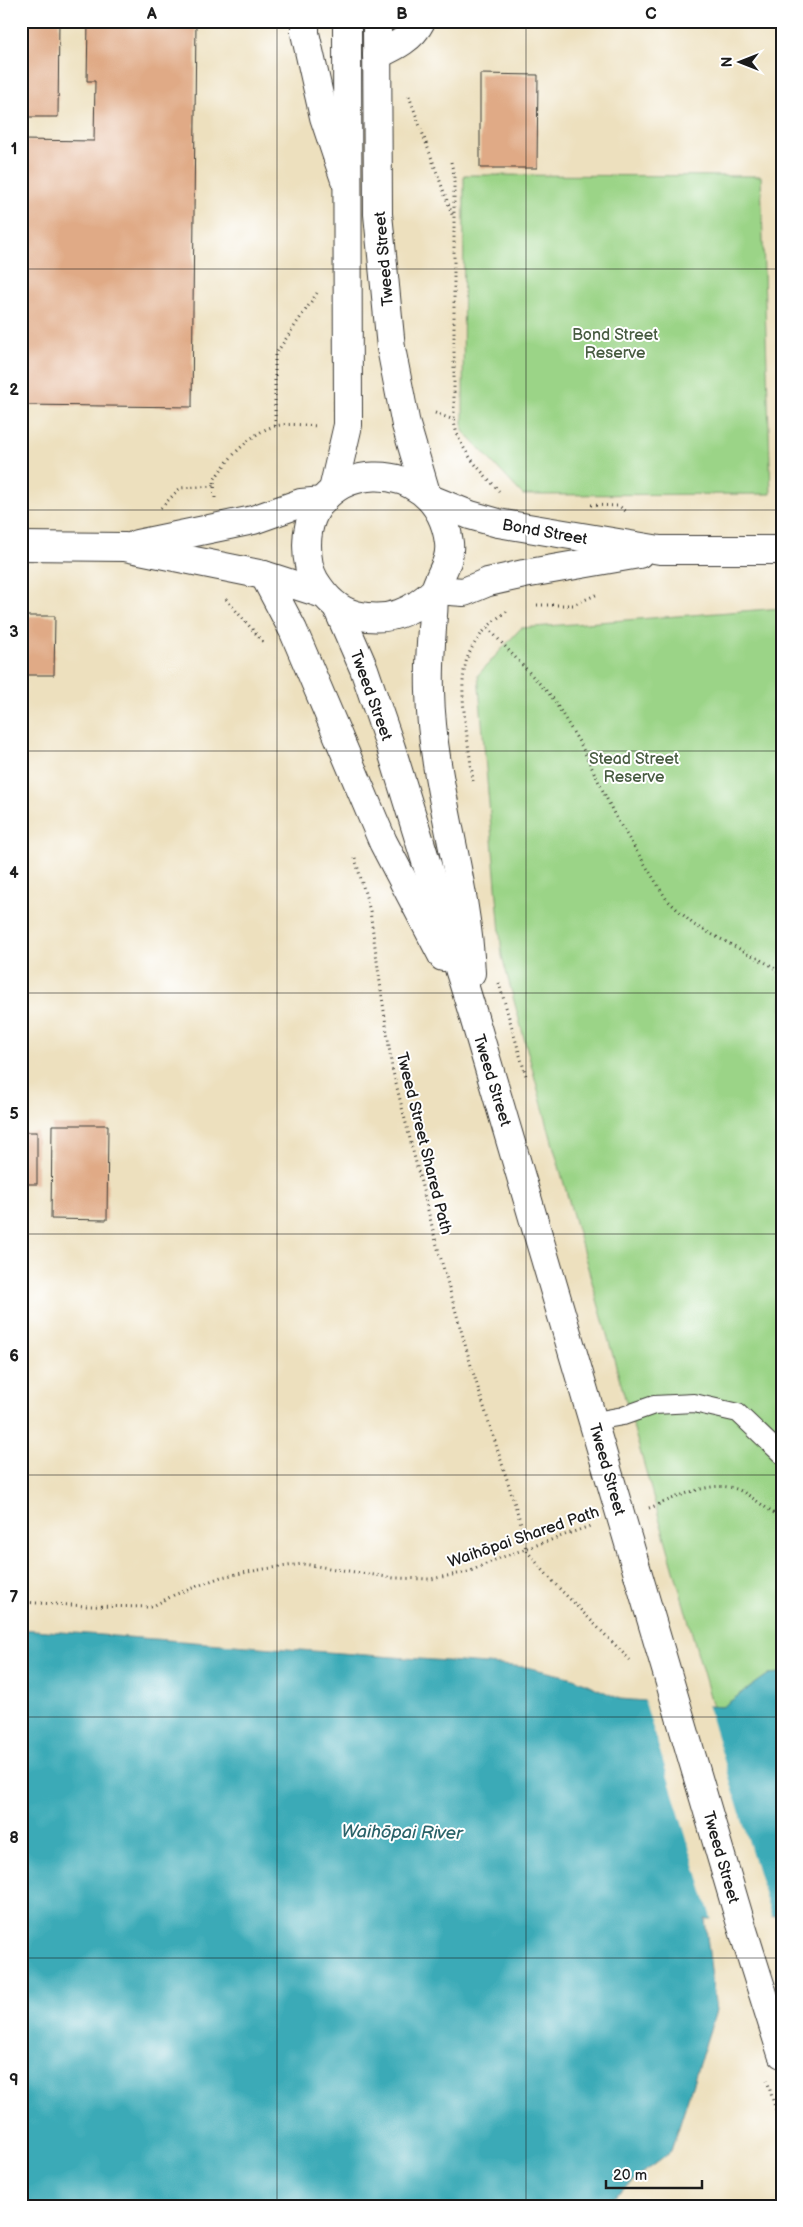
<svg xmlns="http://www.w3.org/2000/svg" width="803" height="2227" viewBox="0 0 803 2227" font-family="'Balsamiq Sans',sans-serif">
  <style>
    .green { fill: #9bd487; stroke: #5c7852 }
    .water { fill: #3aaab7; stroke: #2b636a }
    .pier { fill: #ede0be }
    .building { fill: #e0aa86 }
    .lines { fill: none; stroke-linecap: round; stroke-linejoin: round }
    .service-casing { stroke: #3b3934; stroke-width: 20 }
    .minor-casing { stroke: #3b3934; stroke-width: 30 }
    .secondary-casing { stroke: #3b3934; stroke-width: 30 }
    .path { stroke: #3b3934; stroke-width: 3; stroke-dasharray: 1 4; stroke-linecap: butt }
    .service { stroke: #fff; stroke-width: 18 }
    .minor { stroke: #fff; stroke-width: 28 }
    .secondary { stroke: #fff; stroke-width: 28 }
    .grid { fill: none; stroke: #1c1c1c; stroke-width: 1; stroke-opacity: 0.55 }
    .labels { text-anchor: middle; stroke-width: 4; stroke-linejoin: round; paint-order: stroke }
    .street-label { font-size: 16px; fill: #1c1c1c; stroke: #fff }
    .park-label { font-size: 16px; fill: #485c41; stroke: #fff }
    .water-label { font-size: 18px; font-style: italic; fill: #2b636a; stroke: #fff }
    .neatline { fill: none; stroke: #1c1c1c; stroke-width: 2 }
    .grid-label { font-size: 16px; text-anchor: middle; font-weight: bold; fill: #1c1c1c }
  </style>
  <rect width="100%" height="100%" fill="#fff"/>
  <filter id="ink" filterUnits="userSpaceOnUse"><feTurbulence type="fractalNoise" baseFrequency=".02" numOctaves="2"/><feDisplacementMap in="SourceGraphic" scale="10" xChannelSelector="R" yChannelSelector="G"/><feConvolveMatrix kernelMatrix="1 2 1 2 8 2 1 2 1" color-interpolation-filters="sRGB"/></filter>
  <filter id="wash" filterUnits="userSpaceOnUse"><feTurbulence type="fractalNoise" baseFrequency=".0096" numOctaves="4" result="noise"/><feDisplacementMap in="SourceGraphic" scale="20" xChannelSelector="R" yChannelSelector="G"/><feGaussianBlur stdDeviation="1.12" result="paint"/><feColorMatrix in="noise" values="0 0 0 0 0 0 0 0 0 0 0 0 0 0 0 0 0 1.4 0 .05"/><feComposite in="paint" operator="in"/></filter>
  <g filter="url(#wash)">
    <rect width="100%" height="100%" fill="#ede0be"/>
    <g class="green">
      <path d="M 464,175 L 761,176 L 771,494 L 523,495 L 463,431 Z"/>
      <path d="M 782,608 L 782,1673 L 769,1674 L 723,1707 L 713,1707 L 551,1138 L 502,956 L 478,675 L 521,628 Z"/>
    </g>
    <path class="water" d="M 21,1629 L 526,1667 L 574,1678 L 620,1699 L 722,1707 L 769,1674 L 782,1673 L 782,1916 L 705,1919 L 716,2011 L 671,2151 L 604,2204 L 600,2206 L 21,2206 Z"/>
    <path class="pier" d="M 644,1699 L 707,1704 L 772,1919 L 712,1921 Z"/>
    <g id="blocks">
      <g class="building">
        <path d="M 21,21 L 59,21 L 58,117 L 21,117 Z"/>
        <path d="M 88,21 L 196,21 L 192,407 L 21,405 L 21,140 L 94,141 L 95,81 L 87,81 Z"/>
        <path d="M 480,74 L 538,75 L 537,168 L 480,168 Z"/>
        <path d="M 21,616 L 55,616 L 54,675 L 21,675 Z"/>
        <path d="M 52,1125 L 108,1125 L 107,1220 L 51,1219 Z"/>
        <rect x="21" y="1132" width="16" height="52"/>
      </g>
    </g>
  </g>
  <g filter="url(#ink)">
    <use href="#blocks" fill-opacity="0" stroke="#3b3934" stroke-width="1"/>
    <g class="lines">
      <g class="service-casing">
        <path id="service" d="M 595,1421 L 623,1416 L 654,1405 L 694,1403 L 738,1413 L 782,1455"/>
      </g>
      <g class="minor-casing">
        <g id="minor">
          <path d="M 305,21 L 305,33 L 324,117 L 345,180"/>
          <path d="M 377,55 C 394,47 412,39 421,21"/>
        </g>
      </g>
      <g class="secondary-casing">
        <g id="secondary">
          <path d="M 377,21 L 378,214 L 391,348 L 406,425 L 426,493"/>
          <path d="M 333,490 L 348,425 L 347,21"/>
          <path d="M 433,500 L 470,515 L 498,523 L 660,550 L 782,550"/>
          <path d="M 137,544 L 253,520 L 301,503 L 323,501"/>
          <path d="M 21,546 L 125,547 L 264,575 L 323,594"/>
          <path d="M 264,575 L 293,630 L 383,842 L 443,957"/>
          <path d="M 435,590 C 413,612 388,623 356,615 C 338,611 325,597 315,581 C 309,571 307,558 307,545 C 307,458 438,450 449,543 C 451,562 440,573 435,590 C 433,598 434,607 433,615 C 431,640 429,666 430,691 C 432,786 467,878 471,973"/>
          <path d="M 435,590 L 464,592 L 488,582 L 524,574 L 639,554"/>
          <path d="M 337,607 L 364,669 L 391,748 L 473,1014 L 741,1924 L 782,2054"/>
        </g>
      </g>
      <g class="path">
        <path d="M 409,96 L 453,217"/>
        <path d="M 451,162 L 454,175 L 454,420"/>
        <path d="M 435,413 L 454,420 C 457,449 481,470 499,491"/>
        <path d="M 275,426 L 275,355 L 317,293"/>
        <path d="M 215,498 L 214,480 C 227,460 251,432 275,426 C 288,423 304,425 318,426"/>
        <path d="M 591,505 L 619,506 L 628,513"/>
        <path d="M 161,508 L 180,488 L 214,486"/>
        <path d="M 226,599 L 263,642"/>
        <path d="M 537,605 L 573,605 L 598,594"/>
        <path d="M 488,628 L 552,697 L 582,747 L 615,816 L 667,900 L 694,925 L 772,966 L 782,976"/>
        <path d="M 473,781 C 470,750 457,691 466,662 C 472,641 491,621 509,610"/>
        <path d="M 355,858 L 370,911 L 392,1068 L 435,1238 L 472,1369 L 522,1527 L 526,1550 L 553,1582 L 630,1660"/>
        <path d="M 499,983 L 526,1076"/>
        <path d="M 649,1508 C 675,1499 711,1478 739,1490 C 754,1497 766,1510 782,1517"/>
        <path d="M 21,1602 L 87,1606 L 151,1607 L 174,1595 L 221,1577 L 264,1569 L 303,1564 L 394,1578 L 431,1579 L 468,1572 L 497,1559 L 593,1525"/>
        <path d="M 767,2080 L 782,2131"/>
      </g>
      <use href="#service" class="service"/>
      <use href="#minor" class="minor"/>
      <use href="#secondary" class="secondary"/>
    </g>
  </g>
  <path class="grid" d="M 277,21 L 277,2206M 526,21 L 526,2206M 21,269 L 782,269M 21,510 L 782,510M 21,751 L 782,751M 21,993 L 782,993M 21,1234 L 782,1234M 21,1475 L 782,1475M 21,1717 L 782,1717M 21,1958 L 782,1958"/>
  <g class="labels">
    <g class="street-label">
      <text transform="translate(383 259) rotate(-95)" y="6">Tweed Street</text>
      <text transform="translate(545 531) rotate(10)" y="6">Bond Street</text>
      <text transform="translate(372 695) rotate(70)" y="6">Tweed Street</text>
      <text transform="translate(493 1080) rotate(73)" y="6">Tweed Street</text>
      <text transform="translate(425 1143) rotate(76)" y="6">Tweed Street Shared Path</text>
      <text transform="translate(608 1469) rotate(74)" y="6">Tweed Street</text>
      <text transform="translate(523 1536) rotate(-19)" y="6">Waihōpai Shared Path</text>
      <text transform="translate(722 1857) rotate(74)" y="6">Tweed Street</text>
    </g>
    <g class="park-label">
      <text x="615" y="340">Bond Street<tspan x="615" dy="18">Reserve</tspan></text>
      <text x="634" y="764">Stead Street<tspan x="634" dy="18">Reserve</tspan></text>
    </g>
    <g class="water-label">
      <text transform="translate(402 1832) rotate(1)" y="6">Waihōpai River</text>
    </g>
  </g>
  <rect width="803" height="2227" fill="none" stroke="#fff" stroke-width="55"/>
  <g transform="translate(740 62) rotate(270)" stroke="#ffffff" stroke-width="4" paint-order="stroke">
  <path d="M0-4L9 19L0 12L-9 19Z" fill="#1c1c1c"/>
  <text y="-8" font-size="14" font-weight="bold" text-anchor="middle" fill="#1c1c1c">N</text>
  </g>
  <path d="M606 2180v8h96v-8" fill="none" stroke="#1c1c1c" stroke-width="2.5"/>
  <text x="613" y="2180" font-size="15" fill="#1c1c1c" stroke="#ffffff" stroke-width="4" paint-order="stroke">20 m</text>
  <rect x="28" y="28" width="748" height="2172" class="neatline"/>
  <g class="grid-label">
    <text x="152" y="19">A</text>
    <text x="402" y="19">B</text>
    <text x="651" y="19">C</text>
    <text x="14" y="154">1</text>
    <text x="14" y="395">2</text>
    <text x="14" y="637">3</text>
    <text x="14" y="878">4</text>
    <text x="14" y="1119">5</text>
    <text x="14" y="1361">6</text>
    <text x="14" y="1602">7</text>
    <text x="14" y="1843">8</text>
    <text x="14" y="2085">9</text>
  </g>
</svg>
